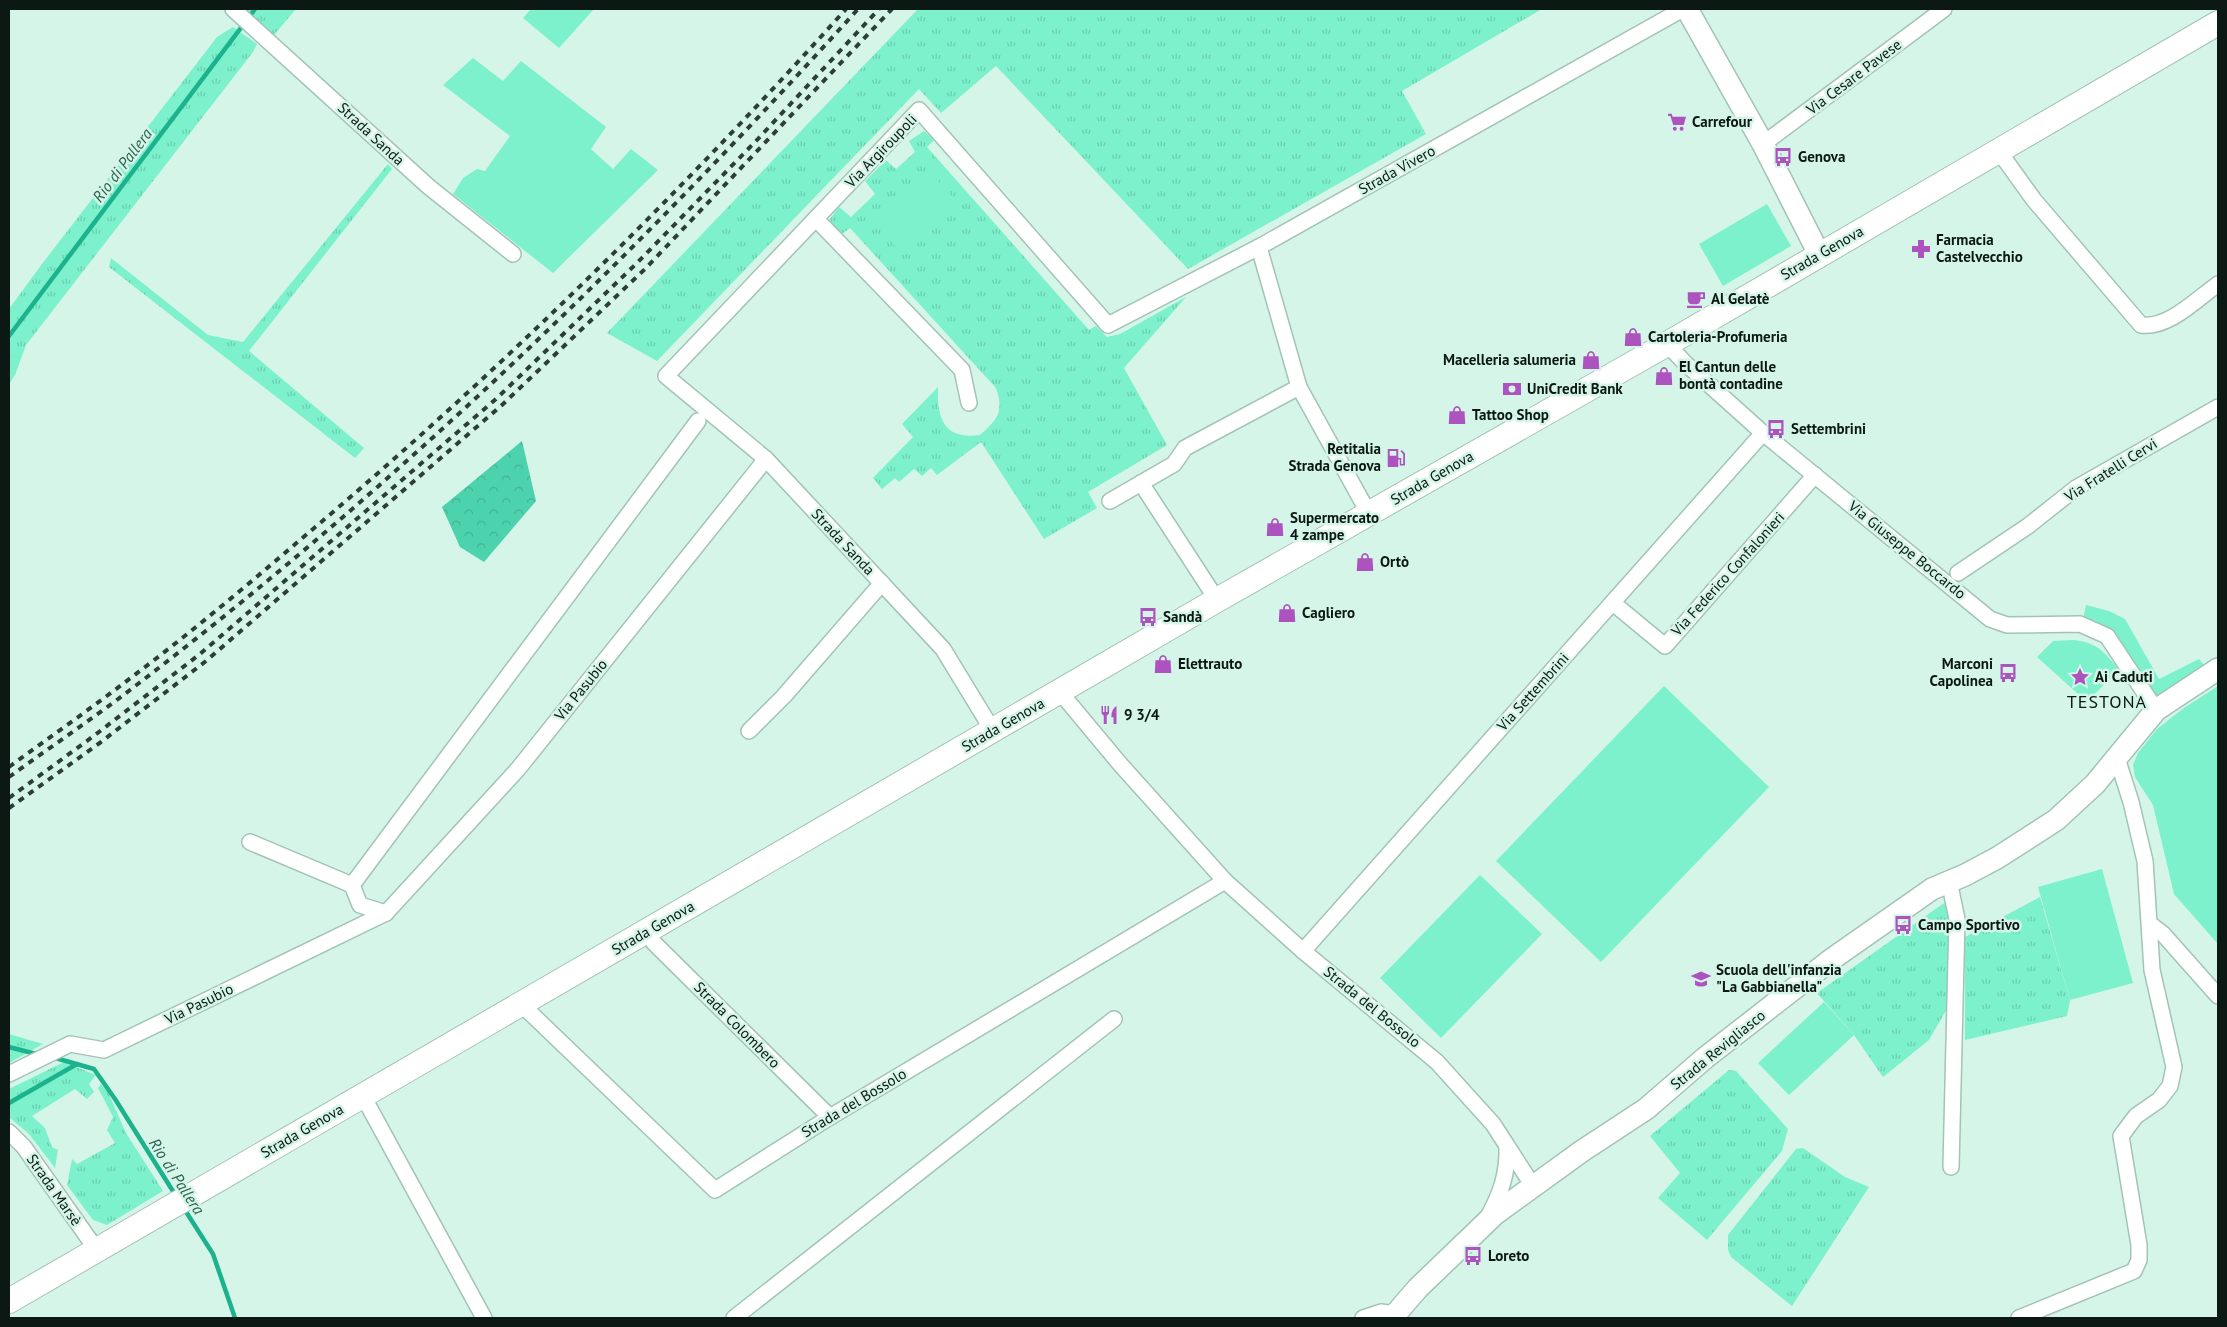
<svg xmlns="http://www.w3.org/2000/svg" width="2227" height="1327" viewBox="0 0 2227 1327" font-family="'PT Sans',sans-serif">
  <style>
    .grass { fill: url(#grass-tufts) }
    .forest { fill: url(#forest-crowns) }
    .green { fill: #7cf1cc }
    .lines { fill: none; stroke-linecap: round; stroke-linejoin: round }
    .stream { stroke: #1bb28d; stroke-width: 4.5 }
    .street-casing { stroke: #a3c3b7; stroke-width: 18 }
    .secondary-casing { stroke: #a3c3b7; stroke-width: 24 }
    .primary-casing { stroke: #a3c3b7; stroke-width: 26 }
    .street { stroke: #fff; stroke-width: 15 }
    .secondary { stroke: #fff; stroke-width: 21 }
    .primary { stroke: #fff; stroke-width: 24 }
    .rail { stroke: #2d3d37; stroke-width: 4; stroke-dasharray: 6 6; stroke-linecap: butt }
    .labels { text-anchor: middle; stroke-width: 5; stroke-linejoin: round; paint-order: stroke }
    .street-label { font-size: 15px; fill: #0c1814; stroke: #d5f5e9 }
    .poi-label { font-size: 15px; font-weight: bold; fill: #0c1814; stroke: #d5f5e9; text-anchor: start }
    .water-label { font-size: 16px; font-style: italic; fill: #2d6251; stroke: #d5f5e9 }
    .quarter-label { font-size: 18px; letter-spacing: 1px; fill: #0c1814; stroke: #d5f5e9 }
  </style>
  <defs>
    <pattern id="grass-tufts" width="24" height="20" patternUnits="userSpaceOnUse" patternTransform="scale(1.25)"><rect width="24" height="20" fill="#7cf1cc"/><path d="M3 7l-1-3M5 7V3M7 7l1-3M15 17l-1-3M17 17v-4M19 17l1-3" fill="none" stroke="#6aceae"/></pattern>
    <pattern id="forest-crowns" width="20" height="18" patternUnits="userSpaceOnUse" patternTransform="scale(1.25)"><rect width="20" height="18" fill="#4cd2ac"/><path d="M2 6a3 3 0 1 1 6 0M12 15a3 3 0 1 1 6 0" fill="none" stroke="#41b493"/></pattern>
  </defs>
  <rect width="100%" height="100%" fill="#d5f5e9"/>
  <g class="grass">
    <path d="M 246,9 L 296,9 L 274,35 Z"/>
    <path d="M 918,9 L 1542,9 L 1402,91 L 1426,134 L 1188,269 L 996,66 L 941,113 L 919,89 L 657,361 L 607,333 Z"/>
    <path d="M 233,27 L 257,44 L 253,52 L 26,345 L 15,375 L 9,384 L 9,309 L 42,264 L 217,37 Z"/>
    <path d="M 924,131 L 934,140 L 927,147 L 1089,330 L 1096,326 L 1107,337 L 1120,334 L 1186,297 L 1124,368 L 1167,445 L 1088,492 L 1097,508 L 1044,539 L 981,442 L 937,475 L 931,468 L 922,476 L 914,469 L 899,482 L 895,478 L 882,489 L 873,478 L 913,437 L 902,424 L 938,387 C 937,418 943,440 980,435 C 998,419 1004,412 996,388 L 850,228 L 839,236 L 831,224 L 830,219 L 839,207 L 851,217 L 875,194 L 865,181 L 886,160 L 896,169 L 915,152 L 909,141 Z"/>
    <path d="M 388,164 L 392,169 L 249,351 L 364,448 L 355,458 L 109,267 L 111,258 L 208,335 L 243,342 Z"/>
    <path d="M 2040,897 L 2070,1000 L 2067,1016 L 1965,1040 L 1965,937 Z"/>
    <path d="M 1944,903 L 1949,906 L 1948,1007 L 1929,1040 L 1883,1077 L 1854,1035 L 1817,993 Z"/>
    <path d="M 9,1034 L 43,1044 L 9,1063 Z"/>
    <path d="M 64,1062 L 96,1075 L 89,1084 L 94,1092 L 87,1099 L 75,1089 L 32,1116 L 45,1128 L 52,1147 L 58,1150 L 55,1168 L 29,1134 L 9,1117 L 9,1089 Z"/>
    <path d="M 1729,1070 L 1736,1071 L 1788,1129 L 1782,1151 L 1707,1240 L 1658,1198 L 1680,1173 L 1650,1136 Z"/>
    <path d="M 101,1084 L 108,1092 L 126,1133 L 163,1191 L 107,1225 L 93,1220 L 67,1185 L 72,1159 L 77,1164 L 115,1143 L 107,1130 L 113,1117 L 98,1088 Z"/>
    <path d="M 1803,1148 L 1845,1177 L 1869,1187 L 1792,1306 L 1731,1257 L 1728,1250 L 1728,1235 L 1796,1149 Z"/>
  </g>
  <path class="forest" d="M 522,441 L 536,501 L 484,562 L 460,547 L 442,507 Z"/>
  <g class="green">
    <path d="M 531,9 L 594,9 L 559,48 L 523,18 Z"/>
    <path d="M 473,58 L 503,81 L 521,61 L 606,127 L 591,149 L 613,169 L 631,149 L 658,170 L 553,273 L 453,194 L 463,178 L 477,169 L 485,171 L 510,136 L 443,85 Z"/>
    <path d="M 930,172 L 960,205 L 904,256 L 874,223 Z"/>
    <path d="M 1767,204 L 1791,246 L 1723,286 L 1699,244 Z"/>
    <path d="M 2086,605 L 2109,611 L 2125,619 L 2159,679 L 2199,659 L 2208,670 L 2158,701 L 2107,627 L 2083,620 Z"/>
    <path d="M 2074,640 C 2099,643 2103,652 2119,669 L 2087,702 L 2037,657 L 2053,641 Z"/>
    <path d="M 1664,686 L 1769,787 L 1601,962 L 1496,861 Z"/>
    <path d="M 2218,686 L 2218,944 L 2174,894 L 2153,805 L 2135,777 L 2133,765 L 2138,753 L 2157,729 L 2184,708 Z"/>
    <path d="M 2102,869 L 2133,983 L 2070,1000 L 2038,887 Z"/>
    <path d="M 1480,875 L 1542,934 L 1441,1038 L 1380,978 Z"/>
    <path d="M 1824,1002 L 1854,1035 L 1789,1095 L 1758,1063 Z"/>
  </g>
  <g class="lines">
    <g class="stream">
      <path d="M 9,336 L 255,9"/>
      <path d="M 9,1047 L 40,1055"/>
      <path d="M 52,1057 L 94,1069 L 115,1099 L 176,1196"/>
      <path d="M 9,1103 L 77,1064"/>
      <path d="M 183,1207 L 213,1254 L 235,1318"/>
    </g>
    <g class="street-casing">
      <g id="street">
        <path d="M 233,9 L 429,187 L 513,254"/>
        <path d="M 1763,144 L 1944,9"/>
        <path d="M 1998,150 L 2034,200 L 2141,325 C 2168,329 2197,299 2218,284"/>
        <path d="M 816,219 L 962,370 L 969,403"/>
        <path d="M 1259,247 L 1299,387 L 1369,514"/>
        <path d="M 1667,344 L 1685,363 L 1763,433 L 1990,619 L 2007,625 L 2080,624 L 2107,636 L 2156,710"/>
        <path d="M 1141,483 L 1217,600"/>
        <path d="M 1110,501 L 1174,464 L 1185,448 L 1299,387"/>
        <path d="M 1958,573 L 2028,526 L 2076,488 L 2218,407"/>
        <path d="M 1613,603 L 1665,646 L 1815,475"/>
        <path d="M 1060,692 L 1120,764 L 1225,881 L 1303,951 L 1437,1062 L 1493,1124 L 1533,1186"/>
        <path d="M 749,731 L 784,696 L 882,583"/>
        <path d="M 993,731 L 943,649 L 766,459 L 666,376 L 919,110 L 1108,325 L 1259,247 L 1683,9"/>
        <path d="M 250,842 L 352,885"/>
        <path d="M 1949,881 L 1957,919 L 1951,1167"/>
        <path d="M 386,913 L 360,905 L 352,885 L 698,421"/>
        <path d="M 2150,924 L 2163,934 L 2218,996"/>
        <path d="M 647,931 L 654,943 L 830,1117"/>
        <path d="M 1303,951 L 1763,433"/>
        <path d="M 521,1004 L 715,1190 L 830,1117 L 1225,881"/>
        <path d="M 9,1074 L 70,1044 L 104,1050 L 386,913 L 518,769 L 766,459"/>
        <path d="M 363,1096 L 484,1318"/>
        <path d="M 9,1132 L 24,1147 L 96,1249"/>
        <path d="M 1488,1217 C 1501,1193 1508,1173 1507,1146"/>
        <path d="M 734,1318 L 1114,1019"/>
        <path d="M 1363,1318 L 1381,1312 L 1394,1314 L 1397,1318"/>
        <path d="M 2019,1318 L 2134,1271 L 2139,1260 L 2139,1245 L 2121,1136 L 2136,1116 L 2159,1100 L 2170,1086 L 2174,1067 L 2152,970 L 2145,861 L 2131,802 L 2117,758"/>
      </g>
    </g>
    <g class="secondary-casing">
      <g id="secondary">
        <path d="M 1687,9 L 1763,144 L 1819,254"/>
        <path d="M 1392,1318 L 1418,1288 L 1495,1214 L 1582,1151 L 1646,1109 L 1705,1058 L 1832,959 L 1932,889 L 1965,875 L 1997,858 L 2056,820 L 2095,784 L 2156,710 L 2218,669"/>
      </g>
    </g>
    <g class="primary-casing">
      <path id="primary" d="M 9,1301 L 1217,600 L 1667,344 L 2218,23"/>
    </g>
    <use href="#street" class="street"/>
    <use href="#secondary" class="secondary"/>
    <use href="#primary" class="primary"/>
    <g class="rail">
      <path d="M 9,767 C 47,739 86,712 124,683 C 184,638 243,589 300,540 C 495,376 676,198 846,9"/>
      <path d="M 9,777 C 49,748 91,720 130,690 C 395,488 636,255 858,9"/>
      <path d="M 9,798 L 95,735 L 200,654 L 496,399 L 637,263 L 756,141 L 879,9"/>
      <path d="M 9,808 L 101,742 L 206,661 L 502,405 L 645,269 L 892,9"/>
    </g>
  </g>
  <defs>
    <g id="supermarket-bare" transform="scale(1.5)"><path d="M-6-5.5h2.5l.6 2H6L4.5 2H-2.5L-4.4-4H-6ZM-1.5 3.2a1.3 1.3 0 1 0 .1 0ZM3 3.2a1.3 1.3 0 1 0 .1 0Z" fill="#ad53bf" stroke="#d5f5e9" stroke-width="2.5" paint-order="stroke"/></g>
    <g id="bus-bare" transform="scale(1.5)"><path d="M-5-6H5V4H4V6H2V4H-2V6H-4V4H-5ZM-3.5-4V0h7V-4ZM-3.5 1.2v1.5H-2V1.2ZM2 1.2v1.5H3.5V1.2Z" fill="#ad53bf" stroke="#d5f5e9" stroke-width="2.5" paint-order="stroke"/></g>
    <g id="pharmacy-bare" transform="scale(1.5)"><path d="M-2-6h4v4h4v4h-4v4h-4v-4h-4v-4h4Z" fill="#ad53bf" stroke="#d5f5e9" stroke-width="2.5" paint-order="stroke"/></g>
    <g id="cafe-bare" transform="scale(1.5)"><path d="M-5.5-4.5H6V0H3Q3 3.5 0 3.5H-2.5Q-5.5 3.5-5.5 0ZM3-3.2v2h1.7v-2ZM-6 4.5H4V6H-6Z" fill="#ad53bf" stroke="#d5f5e9" stroke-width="2.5" paint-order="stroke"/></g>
    <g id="shop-bare" transform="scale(1.5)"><path d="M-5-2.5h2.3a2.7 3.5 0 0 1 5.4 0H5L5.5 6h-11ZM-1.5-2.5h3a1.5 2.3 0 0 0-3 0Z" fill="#ad53bf" stroke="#d5f5e9" stroke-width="2.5" paint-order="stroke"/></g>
    <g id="bank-bare" transform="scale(1.5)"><path d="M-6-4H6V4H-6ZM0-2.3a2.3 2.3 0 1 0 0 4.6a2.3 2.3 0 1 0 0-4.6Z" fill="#ad53bf" stroke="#d5f5e9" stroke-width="2.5" paint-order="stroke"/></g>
    <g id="fuel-bare" transform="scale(1.5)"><path d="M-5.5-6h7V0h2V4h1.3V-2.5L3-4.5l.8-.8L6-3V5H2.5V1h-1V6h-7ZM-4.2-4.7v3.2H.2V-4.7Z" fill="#ad53bf" stroke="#d5f5e9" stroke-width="2.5" paint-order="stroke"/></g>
    <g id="sight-bare" transform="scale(1.5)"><path d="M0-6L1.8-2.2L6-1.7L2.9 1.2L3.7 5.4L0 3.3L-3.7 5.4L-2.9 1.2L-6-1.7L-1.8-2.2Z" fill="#ad53bf" stroke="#d5f5e9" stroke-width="2.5" paint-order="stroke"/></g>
    <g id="restaurant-bare" transform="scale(1.5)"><path d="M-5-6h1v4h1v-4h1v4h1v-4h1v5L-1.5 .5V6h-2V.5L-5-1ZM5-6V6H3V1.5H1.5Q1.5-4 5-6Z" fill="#ad53bf" stroke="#d5f5e9" stroke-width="2.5" paint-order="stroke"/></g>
    <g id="school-bare" transform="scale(1.5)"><path d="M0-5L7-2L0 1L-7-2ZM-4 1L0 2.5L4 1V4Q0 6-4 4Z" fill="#ad53bf" stroke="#d5f5e9" stroke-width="2.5" paint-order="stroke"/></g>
  </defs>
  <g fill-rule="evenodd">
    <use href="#supermarket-bare" x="1677" y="122"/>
    <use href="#bus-bare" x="1783" y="157"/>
    <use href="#pharmacy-bare" x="1921" y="249"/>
    <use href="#cafe-bare" x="1696" y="299"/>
    <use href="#shop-bare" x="1633" y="337"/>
    <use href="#shop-bare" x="1591" y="360"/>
    <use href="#shop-bare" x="1664" y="376"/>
    <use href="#bank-bare" x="1512" y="389"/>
    <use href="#shop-bare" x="1457" y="415"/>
    <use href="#bus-bare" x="1776" y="429"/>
    <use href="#fuel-bare" x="1396" y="458"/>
    <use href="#shop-bare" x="1275" y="527"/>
    <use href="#shop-bare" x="1365" y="562"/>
    <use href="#shop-bare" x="1287" y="613"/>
    <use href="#bus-bare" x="1148" y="617"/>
    <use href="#shop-bare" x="1163" y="664"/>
    <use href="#bus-bare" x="2008" y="673"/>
    <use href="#sight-bare" x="2080" y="677"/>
    <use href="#restaurant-bare" x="1109" y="715"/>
    <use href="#bus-bare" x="1903" y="925"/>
    <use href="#school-bare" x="1701" y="979"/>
    <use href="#bus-bare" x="1473" y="1256"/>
  </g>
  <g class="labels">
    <g class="street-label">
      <text transform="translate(1854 77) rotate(-37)" y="5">Via Cesare Pavese</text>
      <text transform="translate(371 134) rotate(43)" y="5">Strada Sanda</text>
      <text transform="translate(881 151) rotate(-46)" y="5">Via Argiroupoli</text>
      <text transform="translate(1397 170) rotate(-29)" y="5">Strada Vivero</text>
      <text transform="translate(1822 253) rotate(-30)" y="5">Strada Genova</text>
      <text transform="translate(2111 470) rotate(-32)" y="5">Via Fratelli Cervi</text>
      <text transform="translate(1432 478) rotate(-30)" y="5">Strada Genova</text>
      <text transform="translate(843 542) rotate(47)" y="5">Strada Sanda</text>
      <text transform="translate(1907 550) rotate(39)" y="5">Via Giuseppe Boccardo</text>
      <text transform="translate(1728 574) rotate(-48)" y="5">Via Federico Confalonieri</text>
      <text transform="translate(581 690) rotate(-51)" y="5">Via Pasubio</text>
      <text transform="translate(1533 692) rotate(-48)" y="5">Via Settembrini</text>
      <text transform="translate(1003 725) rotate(-30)" y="5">Strada Genova</text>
      <text transform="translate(653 928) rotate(-30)" y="5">Strada Genova</text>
      <text transform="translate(199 1004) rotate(-26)" y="5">Via Pasubio</text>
      <text transform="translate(1372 1007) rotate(39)" y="5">Strada del Bossolo</text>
      <text transform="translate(737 1025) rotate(45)" y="5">Strada Colombero</text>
      <text transform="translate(1718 1050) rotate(-39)" y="5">Strada Revigliasco</text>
      <text transform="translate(854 1103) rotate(-31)" y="5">Strada del Bossolo</text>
      <text transform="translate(302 1131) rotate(-30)" y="5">Strada Genova</text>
      <text transform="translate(54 1190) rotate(55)" y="5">Strada Marsè</text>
    </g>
    <g class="poi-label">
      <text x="1692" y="127">Carrefour</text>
      <text x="1798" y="162">Genova</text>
      <text x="1936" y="245">Farmacia<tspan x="1936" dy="17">Castelvecchio</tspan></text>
      <text x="1711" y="304">Al Gelatè</text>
      <text x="1648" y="342">Cartoleria-Profumeria</text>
      <text x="1576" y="365" text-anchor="end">Macelleria salumeria</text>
      <text x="1679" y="372">El Cantun delle<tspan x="1679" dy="17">bontà contadine</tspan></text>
      <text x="1527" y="394">UniCredit Bank</text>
      <text x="1472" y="420">Tattoo Shop</text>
      <text x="1791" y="434">Settembrini</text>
      <text x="1381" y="454" text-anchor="end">Retitalia<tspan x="1381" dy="17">Strada Genova</tspan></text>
      <text x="1290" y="523">Supermercato<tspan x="1290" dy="17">4 zampe</tspan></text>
      <text x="1380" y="567">Ortò</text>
      <text x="1302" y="618">Cagliero</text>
      <text x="1163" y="622">Sandà</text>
      <text x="1178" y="669">Elettrauto</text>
      <text x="1993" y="669" text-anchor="end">Marconi<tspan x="1993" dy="17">Capolinea</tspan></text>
      <text x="2095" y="682">Ai Caduti</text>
      <text x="1124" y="720">9 3/4</text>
      <text x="1918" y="930">Campo Sportivo</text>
      <text x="1716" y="975">Scuola dell'infanzia<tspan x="1716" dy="17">"La Gabbianella"</tspan></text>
      <text x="1488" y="1261">Loreto</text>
    </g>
    <g class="water-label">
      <text transform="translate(122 165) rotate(-53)" y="6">Rio di Pallera</text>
      <text transform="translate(177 1176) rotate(57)" y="6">Rio di Pallera</text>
    </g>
    <g class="quarter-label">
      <text x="2107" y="708">TESTONA</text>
    </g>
  </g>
  <rect width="2227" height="1327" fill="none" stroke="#0c1814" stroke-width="20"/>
</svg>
